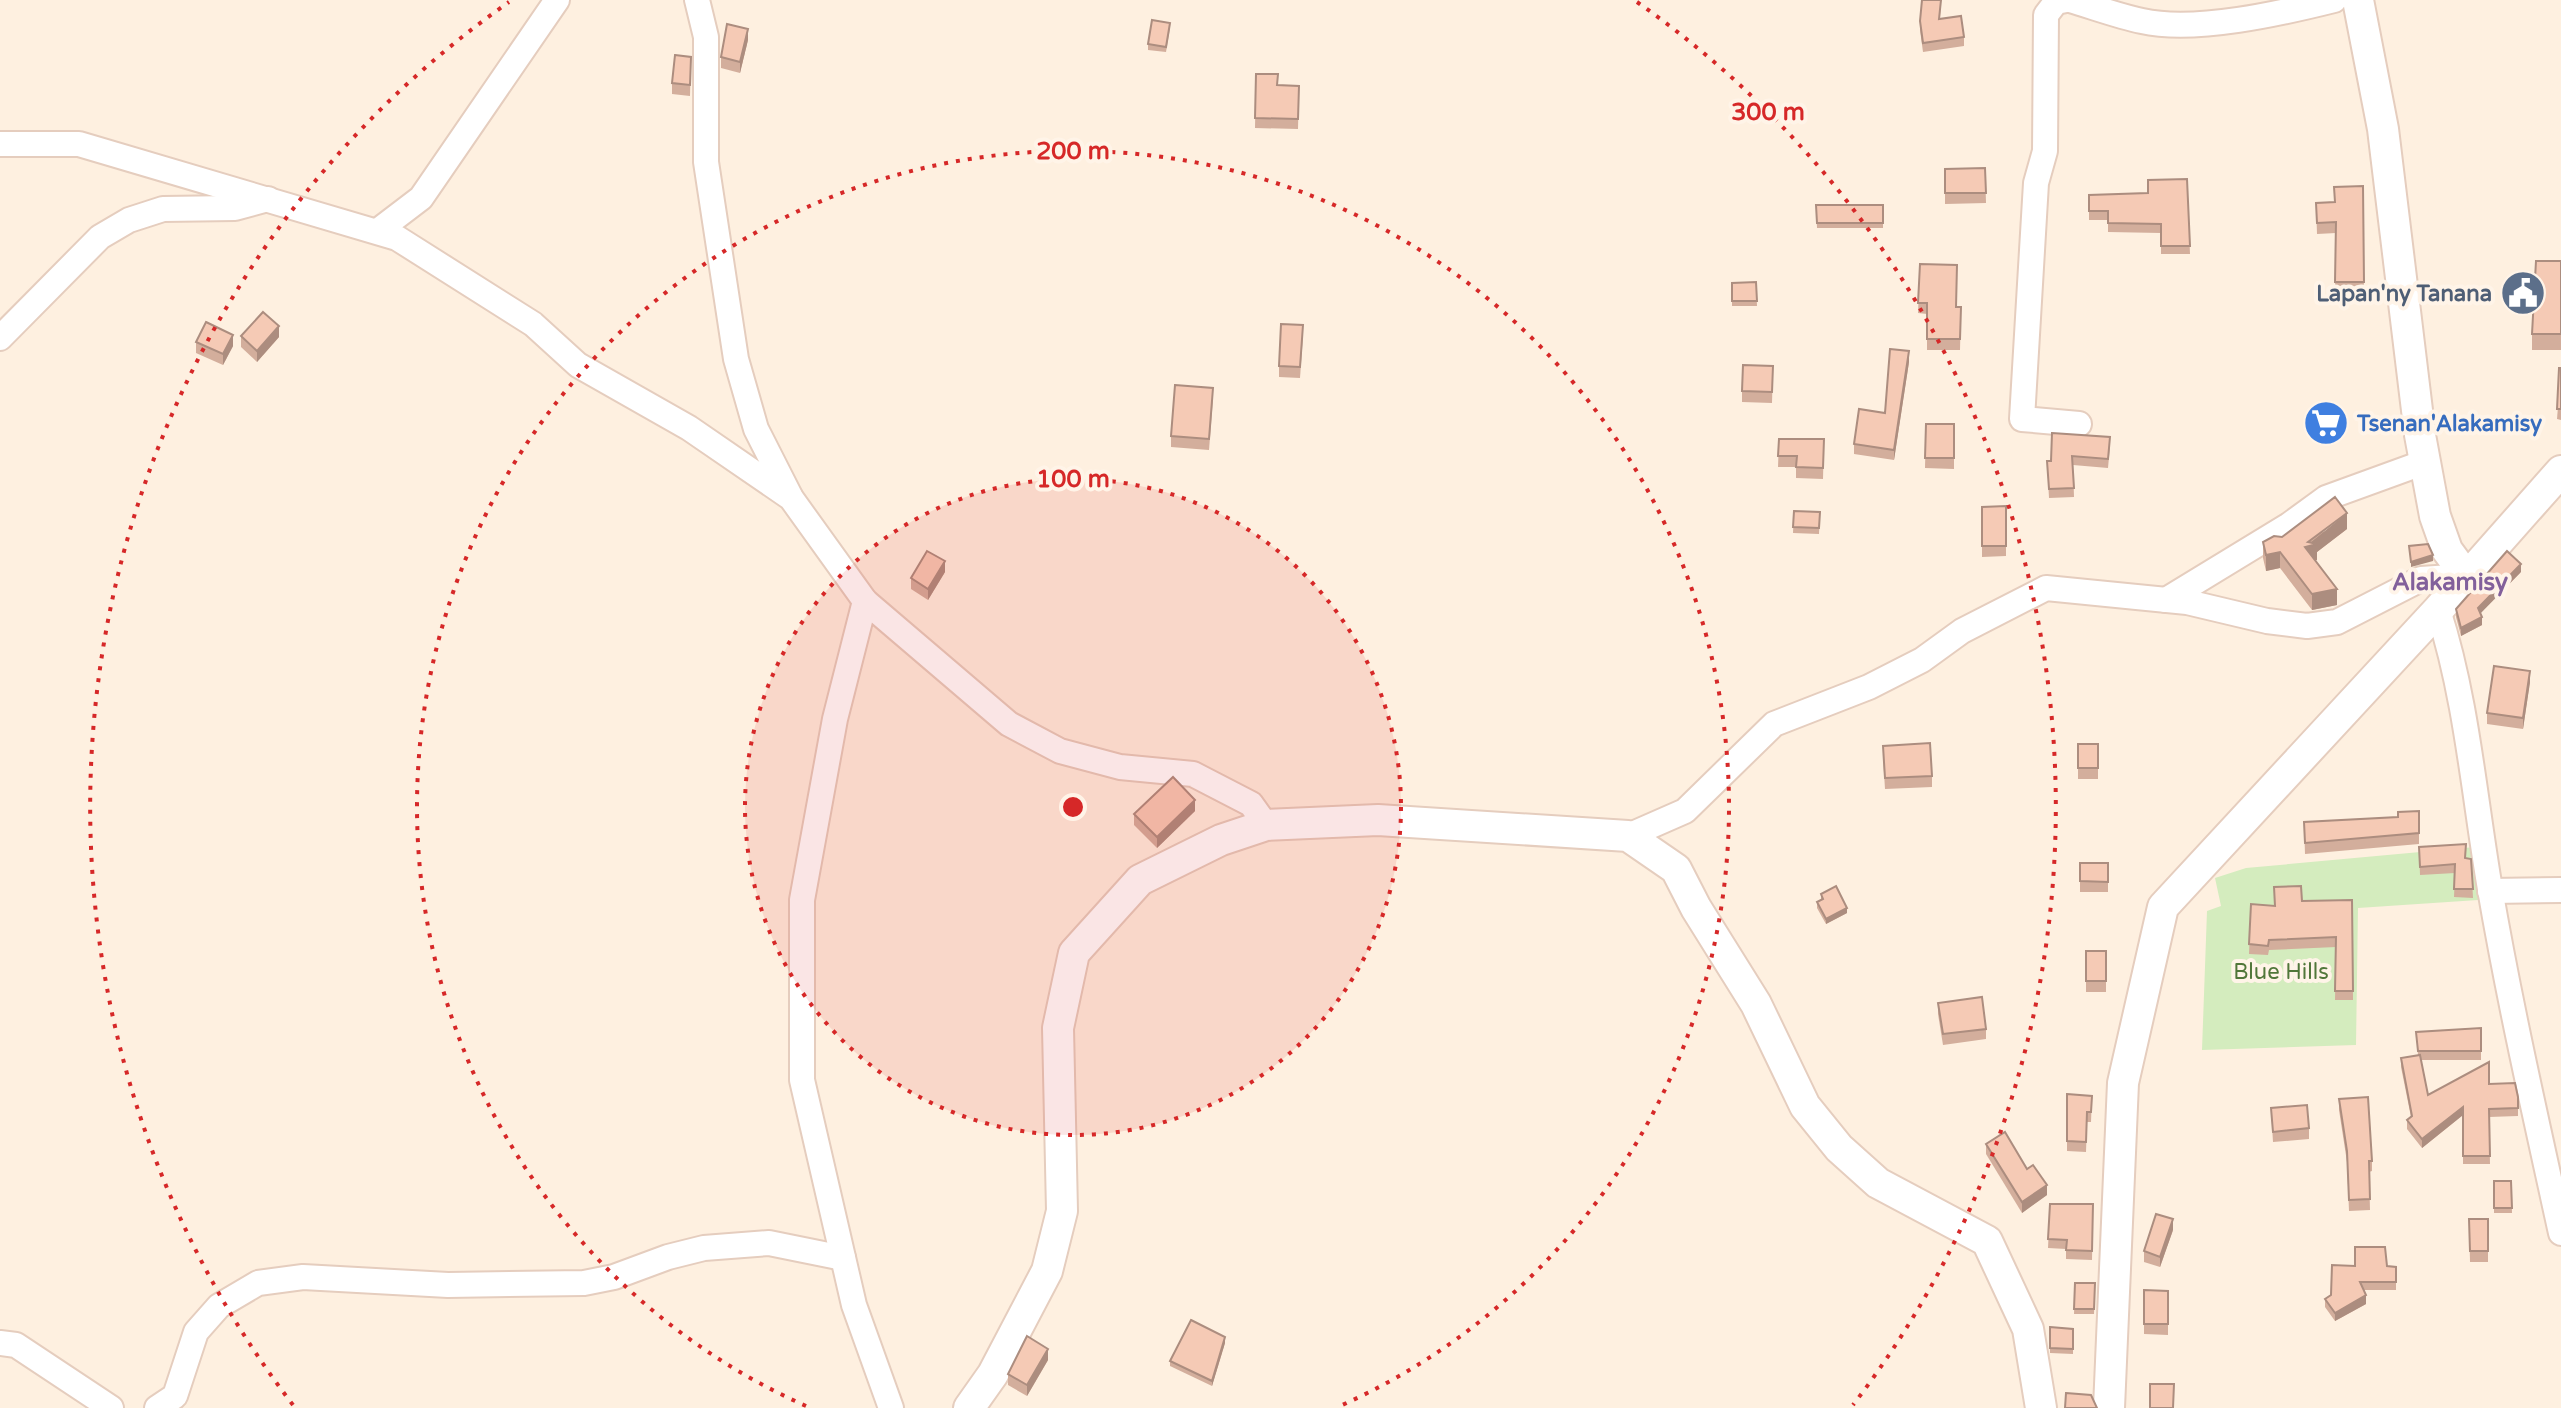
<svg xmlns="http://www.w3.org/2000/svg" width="2561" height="1408" viewBox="0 0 2561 1408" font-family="'Varela Round',sans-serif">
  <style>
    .green { fill: #d4ecbe }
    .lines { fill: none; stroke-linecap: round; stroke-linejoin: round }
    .minor-casing { stroke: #e5cdbe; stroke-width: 28 }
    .tertiary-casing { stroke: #e5cdbe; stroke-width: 34 }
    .minor { stroke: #fff; stroke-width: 24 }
    .tertiary { stroke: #fff; stroke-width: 30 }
    .wall { fill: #d3ae9c }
    .shaded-wall { fill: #ac8d7f }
    .building { fill: #f5cab5; stroke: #ac8d7f; stroke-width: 2 }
    .ring { fill: none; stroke: #d62828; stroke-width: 4; stroke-dasharray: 4 8 }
    .labels { text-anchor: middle; stroke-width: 8; stroke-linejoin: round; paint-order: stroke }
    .service-label { font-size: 22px; font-weight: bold; fill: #4e5e75; stroke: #fff4e8; text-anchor: end }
    .shop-label { font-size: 22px; font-weight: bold; fill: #366cbe; stroke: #fff4e8; text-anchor: start }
    .park-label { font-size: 22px; fill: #51773a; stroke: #fff4e8 }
    .neighbourhood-label { font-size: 24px; font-weight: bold; fill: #82609b; stroke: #fff4e8 }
    .centre { fill: #d62828; stroke: #fff4e8; stroke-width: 4 }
    .ring-label { font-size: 24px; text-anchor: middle; font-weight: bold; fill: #d62828; stroke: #fff4e8; stroke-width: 8; stroke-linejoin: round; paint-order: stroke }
  </style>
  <rect width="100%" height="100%" fill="#fef0e0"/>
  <path class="green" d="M 2475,847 L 2478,900 L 2358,908 L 2356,1045 L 2202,1050 L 2207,911 L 2221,906 L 2215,878 L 2246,868 Z"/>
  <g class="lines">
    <g class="minor-casing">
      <g id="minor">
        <path d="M 697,0 L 706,37 L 706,162 L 736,359 L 756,429 L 790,496"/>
        <path d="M 2066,0 L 2056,2 L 2046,15 L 2045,151 L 2036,183 L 2022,419 L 2079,424"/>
        <path d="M 2070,0 C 2094,7 2118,16 2142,21 C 2195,33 2282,13 2334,0"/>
        <path d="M 0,144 L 79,144 L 397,238 L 533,324 L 578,365 L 689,428 L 791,498 L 865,601 L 1009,724 L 1060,751 L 1120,767 L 1193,774 L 1251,804 L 1266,825"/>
        <path d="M 379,230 L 421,198 L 557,0"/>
        <path d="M 0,338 L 100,237 L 129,220 L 163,209 L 235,208 L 268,199"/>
        <path d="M 2166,600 L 2289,525 L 2326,498 L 2425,462"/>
        <path d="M 865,601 L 835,719 L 802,900 L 802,1080 L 854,1305 L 891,1408"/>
        <path d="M 2438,610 C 2467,700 2474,796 2490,889 C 2510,1005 2536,1119 2561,1233"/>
        <path d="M 1628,836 L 1685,811 L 1774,724 L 1869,687 L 1922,660 L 1962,631 L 2046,588 L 2187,602 L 2267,621 L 2307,626 L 2337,622 L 2421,579 L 2466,576"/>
        <path d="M 2490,891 L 2561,890"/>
        <path d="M 0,1343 L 16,1345 L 111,1408"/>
        <path d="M 157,1408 L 175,1396 L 196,1332 L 219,1306 L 258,1283 L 303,1277 L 448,1285 L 584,1283 L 614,1277 L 668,1257 L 704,1248 L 769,1243 L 843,1258"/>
      </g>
    </g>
    <g class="tertiary-casing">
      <g id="tertiary">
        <path d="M 2358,0 L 2383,129 L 2420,435 L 2435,516 L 2447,550 L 2466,576"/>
        <path d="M 969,1408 L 993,1374 L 1047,1271 L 1062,1211 L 1058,1028 L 1074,953 L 1140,880 L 1221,840 L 1266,825 L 1378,820 L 1628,836 L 1676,869 L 1696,908 L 1756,1004 L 1805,1106 L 1839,1148 L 1878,1183 L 1987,1241 L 2028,1329 L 2041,1408"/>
        <path d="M 2109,1408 L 2123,1083 L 2163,907 L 2438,610 L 2561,471"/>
      </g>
    </g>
    <use href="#minor" class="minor"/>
    <use href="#tertiary" class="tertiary"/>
  </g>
  <g class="wall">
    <path d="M 1922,0 L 1941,0 L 1940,18 L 1964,37 L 1964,46 L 1923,52 L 1920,30 Z"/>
    <path d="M 1170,28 L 1166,52 L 1148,50 L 1148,44 Z"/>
    <path d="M 748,40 L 740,73 L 721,68 L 721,57 Z"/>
    <path d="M 691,57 L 690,96 L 672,94 L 672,83 Z"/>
    <path d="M 1256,74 L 1278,85 L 1299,86 L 1298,129 L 1255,128 Z"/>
    <path d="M 1985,168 L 1986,203 L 1945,204 L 1945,169 Z"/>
    <path d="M 2187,179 L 2190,254 L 2161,254 L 2161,233 L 2108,232 L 2108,220 L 2089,220 L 2089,195 L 2148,193 Z"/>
    <path d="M 2363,186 L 2364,293 L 2335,292 L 2336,233 L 2317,234 L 2316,203 L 2334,202 Z"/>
    <path d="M 1816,205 L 1883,205 L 1883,228 L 1817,228 Z"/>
    <path d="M 2561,261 L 2561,350 L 2532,350 L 2532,334 Z"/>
    <path d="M 1920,264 L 1956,307 L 1961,307 L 1960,350 L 1927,350 L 1927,314 L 1918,313 Z"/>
    <path d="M 1756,282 L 1757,306 L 1732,306 L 1732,283 Z"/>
    <path d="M 241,336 L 279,337 L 257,362 L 241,347 Z"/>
    <path d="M 1303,336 L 1300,378 L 1279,377 L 1279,366 Z"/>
    <path d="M 196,342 L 233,346 L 223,365 L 196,353 Z"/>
    <path d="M 1909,362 L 1894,460 L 1854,454 L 1854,444 L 1885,413 Z"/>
    <path d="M 1773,366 L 1772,403 L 1742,402 L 1742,391 Z"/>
    <path d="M 2561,368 L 2561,420 L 2557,419 Z"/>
    <path d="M 1213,399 L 1209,450 L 1171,447 L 1171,436 Z"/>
    <path d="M 1926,424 L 1954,424 L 1954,469 L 1925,468 Z"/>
    <path d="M 1779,439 L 1824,439 L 1823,479 L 1796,478 L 1796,467 L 1778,467 Z"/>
    <path d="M 2110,446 L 2108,468 L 2073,465 L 2074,497 L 2049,498 L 2047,461 Z"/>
    <path d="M 2006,506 L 2006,556 L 1982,557 L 1982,507 Z"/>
    <path d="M 1794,511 L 1820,512 L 1819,534 L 1793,533 Z"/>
    <path d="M 2347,529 L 2317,552 L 2317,560 L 2315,560 L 2337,605 L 2312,610 L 2280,568 L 2266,571 L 2263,558 L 2263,542 L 2282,537 Z"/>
    <path d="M 945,572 L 928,600 L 911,589 L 911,578 Z"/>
    <path d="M 2521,572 L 2480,613 L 2482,625 L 2461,636 L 2456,617 L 2456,609 Z"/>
    <path d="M 2530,682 L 2523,729 L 2487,724 L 2487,713 Z"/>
    <rect x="2078" y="744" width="20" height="35"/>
    <path d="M 1883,757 L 1932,776 L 1932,787 L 1885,789 Z"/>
    <path d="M 1195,811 L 1157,848 L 1134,825 L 1134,814 Z"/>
    <path d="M 2419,811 L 2419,844 L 2305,854 L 2304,822 L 2398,817 Z"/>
    <path d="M 2419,847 L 2466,858 L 2471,859 L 2473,898 L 2454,897 L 2455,873 L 2420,875 Z"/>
    <rect x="2080" y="863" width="28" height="29"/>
    <path d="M 1821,894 L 1847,913 L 1826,924 L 1817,908 L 1817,902 L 1821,900 Z"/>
    <path d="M 2352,900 L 2353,1000 L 2335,1000 L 2336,947 L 2269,950 L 2268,955 L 2249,954 L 2251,904 L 2274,906 L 2302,901 Z"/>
    <rect x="2086" y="951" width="20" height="41"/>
    <path d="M 1938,1003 L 1986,1029 L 1986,1039 L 1943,1045 L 1938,1014 Z"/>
    <path d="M 2481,1028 L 2481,1060 L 2421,1060 L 2428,1095 L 2489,1084 L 2518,1108 L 2518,1116 L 2489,1117 L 2490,1164 L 2463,1164 L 2463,1115 L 2422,1148 L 2407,1129 L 2407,1120 L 2411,1117 L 2401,1067 L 2401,1058 L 2418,1055 L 2416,1032 Z"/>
    <path d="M 2067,1094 L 2092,1096 L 2091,1122 L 2087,1122 L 2086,1152 L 2067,1151 Z"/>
    <path d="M 2339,1099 L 2372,1161 L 2372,1171 L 2369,1172 L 2370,1210 L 2349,1211 L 2347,1162 L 2339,1110 Z"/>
    <path d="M 2271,1108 L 2309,1128 L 2309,1139 L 2273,1142 Z"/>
    <path d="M 1986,1144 L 2027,1169 L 2047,1195 L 2022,1213 L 1986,1154 Z"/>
    <path d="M 2494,1181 L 2511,1181 L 2512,1213 L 2494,1213 Z"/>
    <path d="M 2050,1204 L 2093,1204 L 2092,1260 L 2066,1259 L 2066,1249 L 2048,1248 Z"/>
    <path d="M 2469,1219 L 2488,1219 L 2488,1262 L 2470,1262 Z"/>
    <path d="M 2173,1230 L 2160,1267 L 2144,1262 L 2144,1251 Z"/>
    <path d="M 2387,1266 L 2396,1267 L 2396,1290 L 2364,1290 L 2366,1304 L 2335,1321 L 2325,1307 L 2325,1299 Z"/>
    <path d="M 2075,1283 L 2095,1283 L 2094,1314 L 2074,1314 Z"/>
    <path d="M 2144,1290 L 2168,1291 L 2168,1335 L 2144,1334 Z"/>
    <path d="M 2050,1327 L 2073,1329 L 2073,1354 L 2050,1353 Z"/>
    <path d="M 1225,1343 L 1212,1386 L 1170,1366 L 1170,1361 Z"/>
    <path d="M 1048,1360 L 1027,1396 L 1008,1385 L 1008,1374 Z"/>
  </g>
  <g class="shaded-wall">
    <path d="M 748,29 L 748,40 L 740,73 L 740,62 Z"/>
    <path d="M 279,326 L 279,337 L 257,362 L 257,351 Z"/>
    <path d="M 233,335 L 233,346 L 223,365 L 223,354 Z"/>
    <path d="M 1909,351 L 1909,362 L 1894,460 L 1894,450 Z"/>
    <path d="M 2347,513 L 2347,529 L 2317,552 L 2317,560 L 2305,563 L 2305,547 Z"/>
    <path d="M 2280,552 L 2280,568 L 2266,571 L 2266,555 Z"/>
    <path d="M 2433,555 L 2433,561 L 2411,567 L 2411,562 Z"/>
    <path d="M 945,561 L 945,572 L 928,600 L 928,589 Z"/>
    <path d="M 2521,564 L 2521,572 L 2478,616 L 2478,608 Z"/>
    <path d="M 2337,589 L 2337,605 L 2312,610 L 2312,594 Z"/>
    <path d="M 2482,617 L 2482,625 L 2461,636 L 2461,628 Z"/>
    <path d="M 2530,671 L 2530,682 L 2523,729 L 2523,718 Z"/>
    <path d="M 1195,800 L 1195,811 L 1157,848 L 1157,837 Z"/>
    <path d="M 1847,908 L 1847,913 L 1826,924 L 1826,919 Z"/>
    <path d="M 2463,1107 L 2463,1115 L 2422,1148 L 2422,1139 Z"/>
    <path d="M 2047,1185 L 2047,1195 L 2022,1213 L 2022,1202 Z"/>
    <path d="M 2173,1219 L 2173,1230 L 2160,1267 L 2160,1257 Z"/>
    <path d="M 2366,1295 L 2366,1304 L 2335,1321 L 2335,1313 Z"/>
    <path d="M 1225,1337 L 1225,1343 L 1212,1386 L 1212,1381 Z"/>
    <path d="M 1048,1349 L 1048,1360 L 1027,1396 L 1027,1385 Z"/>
  </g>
  <g class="building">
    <path d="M 1922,0 L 1941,0 L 1939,19 L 1961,16 L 1964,37 L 1923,43 L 1920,21 Z"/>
    <path d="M 1152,20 L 1170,23 L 1166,47 L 1148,44 Z"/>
    <path d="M 727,24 L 748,29 L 740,62 L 721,57 Z"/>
    <path d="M 675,55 L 691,57 L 690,85 L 672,83 Z"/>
    <path d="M 1256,74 L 1278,74 L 1277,85 L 1299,86 L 1298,119 L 1255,118 Z"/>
    <path d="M 1985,168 L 1986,193 L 1945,193 L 1945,169 Z"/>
    <path d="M 2187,179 L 2190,246 L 2161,246 L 2161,224 L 2108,223 L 2108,211 L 2089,211 L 2089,195 L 2148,193 L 2148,180 Z"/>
    <path d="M 2363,186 L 2364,282 L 2335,282 L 2336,222 L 2317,223 L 2316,203 L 2335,202 L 2334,187 Z"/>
    <path d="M 1816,205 L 1883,205 L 1883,223 L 1817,223 Z"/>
    <path d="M 2536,261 L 2561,261 L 2561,334 L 2532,334 Z"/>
    <path d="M 1920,264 L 1957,265 L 1956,307 L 1961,307 L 1960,339 L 1927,339 L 1927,303 L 1918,303 Z"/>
    <path d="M 1756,282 L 1757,301 L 1732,301 L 1732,283 Z"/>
    <path d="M 263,312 L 279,326 L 257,351 L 241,336 Z"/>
    <path d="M 206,322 L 233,335 L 223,354 L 196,342 Z"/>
    <path d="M 1281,324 L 1303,325 L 1300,367 L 1279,366 Z"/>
    <path d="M 1890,349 L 1909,351 L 1894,450 L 1854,444 L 1859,409 L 1885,413 Z"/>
    <path d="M 1743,365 L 1773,366 L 1772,392 L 1742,391 Z"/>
    <path d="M 2559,368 L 2561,368 L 2561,409 L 2557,409 Z"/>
    <path d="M 1175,385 L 1213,388 L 1209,439 L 1171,436 Z"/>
    <path d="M 1926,424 L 1954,424 L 1954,458 L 1925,458 Z"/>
    <path d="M 2052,433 L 2110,437 L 2108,459 L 2072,456 L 2074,488 L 2049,489 L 2047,461 L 2051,461 Z"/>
    <path d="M 1779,439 L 1824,439 L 1823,468 L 1796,467 L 1797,456 L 1778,456 Z"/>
    <path d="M 2335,497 L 2347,513 L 2308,542 L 2317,544 L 2305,547 L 2337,589 L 2312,594 L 2280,552 L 2266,555 L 2263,542 L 2274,536 L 2282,537 Z"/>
    <path d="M 2006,506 L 2006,546 L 1982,546 L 1982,507 Z"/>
    <path d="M 1794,511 L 1820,512 L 1819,528 L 1793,527 Z"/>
    <path d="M 2428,544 L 2433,555 L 2411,562 L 2409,546 Z"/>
    <path d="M 927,551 L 945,561 L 928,589 L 911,578 Z"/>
    <path d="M 2507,551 L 2521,564 L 2478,608 L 2482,617 L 2461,628 L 2456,609 Z"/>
    <path d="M 2494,666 L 2530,671 L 2523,718 L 2487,713 Z"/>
    <path d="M 1930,743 L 1932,776 L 1885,778 L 1883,746 Z"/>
    <rect x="2078" y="744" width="20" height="24"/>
    <path d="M 1173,777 L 1195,800 L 1157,837 L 1134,814 Z"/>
    <path d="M 2419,811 L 2419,833 L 2305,843 L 2304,822 L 2398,817 L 2398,812 Z"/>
    <path d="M 2466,844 L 2465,858 L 2471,859 L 2473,889 L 2454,889 L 2455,864 L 2420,867 L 2419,847 Z"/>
    <path d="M 2080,863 L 2108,863 L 2108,882 L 2080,881 Z"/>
    <path d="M 1836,886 L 1847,908 L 1826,919 L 1817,902 L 1823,899 L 1821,894 Z"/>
    <path d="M 2301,886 L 2302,901 L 2352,900 L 2353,991 L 2335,991 L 2336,937 L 2269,940 L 2268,946 L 2249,944 L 2251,904 L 2275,906 L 2274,887 Z"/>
    <rect x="2086" y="951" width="20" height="30"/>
    <path d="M 1982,997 L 1986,1029 L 1943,1034 L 1938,1003 Z"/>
    <path d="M 2481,1028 L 2481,1051 L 2418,1051 L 2416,1032 Z"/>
    <path d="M 2420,1055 L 2428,1095 L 2489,1062 L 2489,1084 L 2515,1083 L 2518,1097 L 2518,1108 L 2489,1109 L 2490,1156 L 2463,1156 L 2463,1107 L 2422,1139 L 2407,1120 L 2412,1116 L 2401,1058 Z"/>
    <path d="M 2067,1094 L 2092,1096 L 2091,1112 L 2087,1112 L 2086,1142 L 2067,1141 Z"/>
    <path d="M 2368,1097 L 2372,1161 L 2369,1161 L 2370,1199 L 2349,1200 L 2347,1151 L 2339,1099 Z"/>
    <path d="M 2307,1105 L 2309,1128 L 2273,1132 L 2271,1108 Z"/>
    <path d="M 2005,1132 L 2027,1169 L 2033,1165 L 2047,1185 L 2022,1202 L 1986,1144 Z"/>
    <path d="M 2494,1181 L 2511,1181 L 2512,1208 L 2494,1208 Z"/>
    <path d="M 2050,1204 L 2093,1204 L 2092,1251 L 2066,1250 L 2067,1240 L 2048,1239 Z"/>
    <path d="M 2156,1214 L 2173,1219 L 2160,1257 L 2144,1251 Z"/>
    <path d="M 2469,1219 L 2488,1219 L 2488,1251 L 2470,1251 Z"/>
    <path d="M 2355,1247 L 2385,1247 L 2387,1266 L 2396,1267 L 2396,1282 L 2360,1282 L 2366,1295 L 2335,1313 L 2325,1299 L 2331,1295 L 2332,1265 L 2355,1266 Z"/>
    <path d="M 2075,1283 L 2095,1283 L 2094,1309 L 2074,1309 Z"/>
    <path d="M 2144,1290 L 2168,1291 L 2168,1324 L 2144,1324 Z"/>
    <path d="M 1191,1320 L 1225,1337 L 1212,1381 L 1170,1361 Z"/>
    <path d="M 2050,1327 L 2073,1329 L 2073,1349 L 2050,1348 Z"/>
    <path d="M 1027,1336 L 1048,1349 L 1027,1385 L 1008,1374 Z"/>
    <path d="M 2150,1384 L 2174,1384 L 2173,1408 L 2150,1408 Z"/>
    <path d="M 2066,1393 L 2091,1395 L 2097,1408 L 2065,1408 Z"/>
  </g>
  <circle cx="1073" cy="807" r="328" fill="#d62828" fill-opacity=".12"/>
  <g class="ring">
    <circle cx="1073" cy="807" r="328"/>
    <path d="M806 1406A656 656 0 1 1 1340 1406"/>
    <path d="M293 1405A983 983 0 0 1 509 2M1637 2A983 983 0 0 1 1853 1405"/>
  </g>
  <defs>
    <g id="civic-disc" transform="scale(2.3)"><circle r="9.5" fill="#5c6f8a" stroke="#fff4e8"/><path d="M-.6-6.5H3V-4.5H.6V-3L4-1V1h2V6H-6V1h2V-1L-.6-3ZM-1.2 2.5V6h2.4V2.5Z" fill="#fff"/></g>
    <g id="supermarket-disc" transform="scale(2.3)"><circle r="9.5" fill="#3f7fe0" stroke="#fff4e8"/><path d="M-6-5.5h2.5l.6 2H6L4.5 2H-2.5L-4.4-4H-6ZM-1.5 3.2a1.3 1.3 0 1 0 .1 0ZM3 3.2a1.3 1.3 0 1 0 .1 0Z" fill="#fff"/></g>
  </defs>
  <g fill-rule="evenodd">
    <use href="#civic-disc" x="2523" y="293"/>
    <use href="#supermarket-disc" x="2326" y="423"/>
  </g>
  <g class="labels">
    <g class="service-label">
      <text x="2492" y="301">Lapan'ny Tanana</text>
    </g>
    <g class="shop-label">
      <text x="2357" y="431">Tsenan'Alakamisy</text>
    </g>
    <g class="park-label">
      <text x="2281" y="979">Blue Hills</text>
    </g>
    <g class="neighbourhood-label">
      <text x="2450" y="590">Alakamisy</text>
    </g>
  </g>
  <circle cx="1073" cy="807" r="12" class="centre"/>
  <g class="ring-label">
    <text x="1768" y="120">300 m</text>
    <text x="1073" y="159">200 m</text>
    <text x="1073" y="487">100 m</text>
  </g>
</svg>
